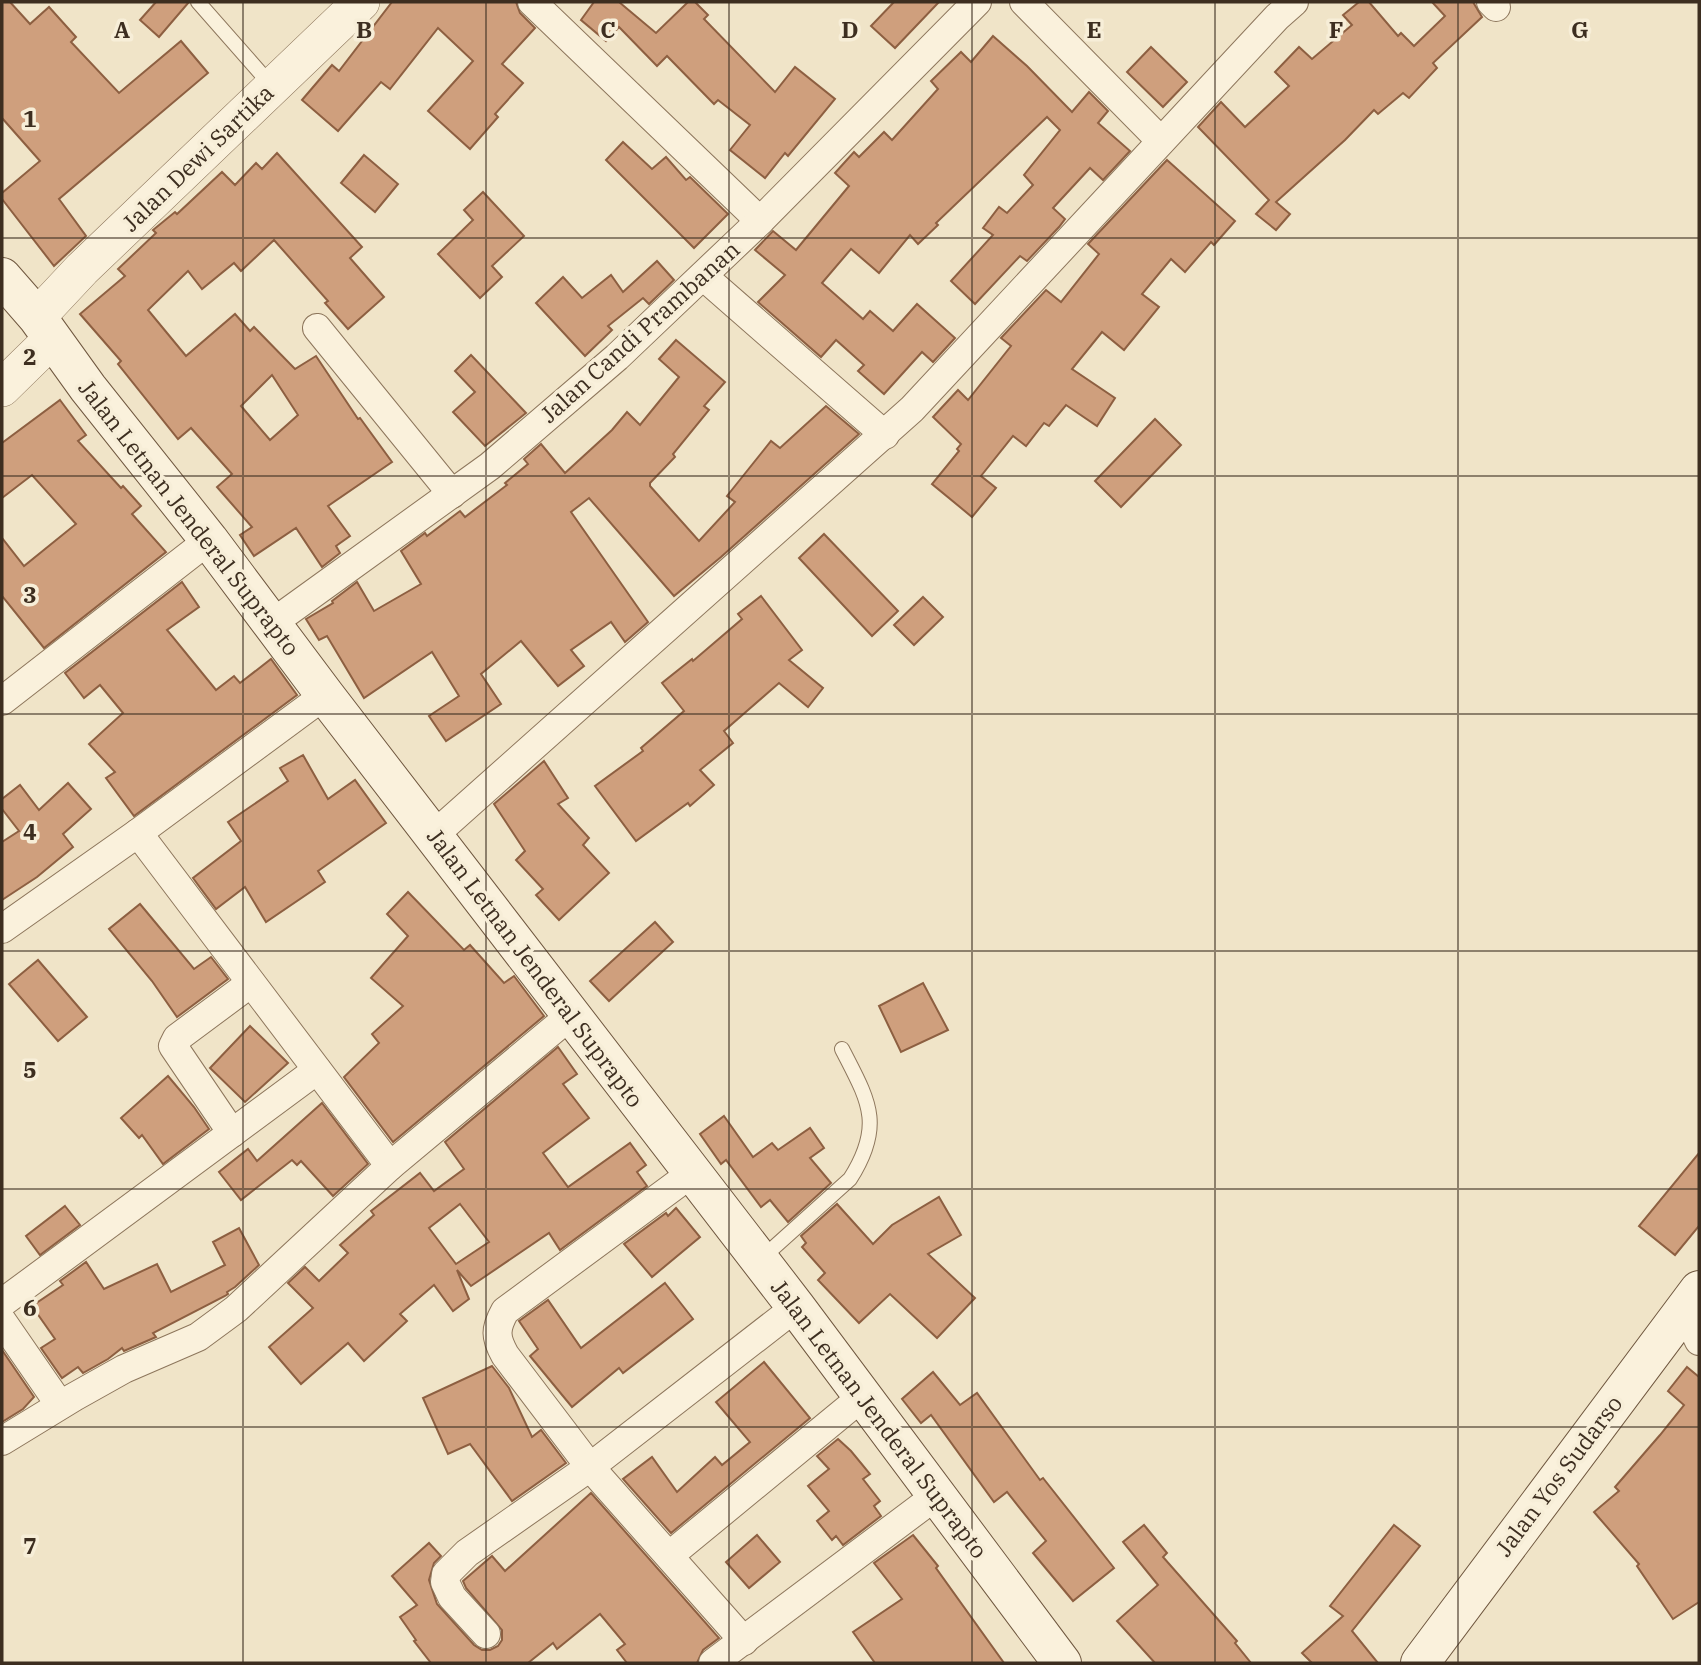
<svg xmlns="http://www.w3.org/2000/svg" width="1701" height="1665" viewBox="0 0 1701 1665" font-family="'IBM Plex Serif',serif">
  <style>
    .building { fill: #cf9f7d; stroke: #8d5f41; stroke-width: 2; fill-rule: evenodd }
    .lines { fill: none; stroke-linecap: round; stroke-linejoin: round }
    .service-casing { stroke: #8d765c; stroke-width: 16 }
    .minor-casing { stroke: #8d765c; stroke-width: 30 }
    .tertiary-casing { stroke: #8d765c; stroke-width: 38 }
    .secondary-casing { stroke: #6f573f; stroke-width: 40 }
    .service { stroke: #faf1dc; stroke-width: 14 }
    .minor { stroke: #faf1dc; stroke-width: 28 }
    .tertiary { stroke: #faf1dc; stroke-width: 37 }
    .secondary { stroke: #faf1dc; stroke-width: 38 }
    .grid { fill: none; stroke: #3d2e20; stroke-width: 2; stroke-opacity: 0.55 }
    .labels { text-anchor: middle; stroke-width: 7; stroke-linejoin: round; paint-order: stroke }
    .street-label { font-size: 23px; fill: #3d2e20; stroke: #f7eed8 }
    .grid-label { font-size: 23px; text-anchor: middle; font-weight: bold; fill: #3d2e20; stroke: #f7eed8; stroke-width: 7; stroke-linejoin: round; paint-order: stroke }
  </style>
  <rect width="100%" height="100%" fill="#f0e4c8"/>
  <g class="building">
    <path d="M 2,2 L 10,2 L 30,24 L 49,7 L 76,37 L 71,42 L 119,93 L 181,41 L 208,73 L 59,199 L 86,236 L 54,266 L 2,199 L 2,193 L 40,161 L 2,118 Z"/>
    <path d="M 156,2 L 189,2 L 159,37 L 140,20 Z"/>
    <path d="M 392,2 L 516,2 L 520,13 L 535,28 L 502,64 L 523,83 L 495,114 L 498,117 L 470,149 L 428,111 L 473,61 L 438,28 L 390,89 L 381,82 L 338,131 L 302,100 L 332,65 L 339,71 Z"/>
    <path d="M 594,2 L 619,2 L 656,33 L 688,2 L 695,2 L 708,15 L 704,19 L 775,92 L 795,67 L 835,99 L 788,156 L 785,153 L 765,178 L 730,150 L 750,125 L 718,100 L 714,104 L 667,56 L 657,66 L 619,27 L 606,41 L 581,20 Z"/>
    <path d="M 894,2 L 939,2 L 895,48 L 871,26 Z"/>
    <path d="M 1359,2 L 1369,2 L 1398,36 L 1401,33 L 1414,46 L 1445,16 L 1432,2 L 1473,2 L 1482,17 L 1433,63 L 1437,68 L 1409,98 L 1403,93 L 1378,114 L 1374,110 L 1345,140 L 1276,202 L 1290,214 L 1276,230 L 1256,214 L 1269,200 L 1198,127 L 1221,102 L 1245,127 L 1289,86 L 1275,72 L 1299,47 L 1312,59 L 1352,25 L 1343,15 Z"/>
    <path d="M 993,36 L 1027,66 L 1072,112 L 1089,92 L 1108,111 L 1098,123 L 1130,151 L 1103,180 L 1090,168 L 1053,208 L 1065,219 L 1059,227 L 1027,261 L 1020,256 L 975,304 L 951,281 L 993,235 L 983,228 L 999,207 L 1007,213 L 1033,185 L 1024,175 L 1060,130 L 1047,117 L 936,223 L 938,225 L 918,244 L 910,235 L 879,273 L 851,249 L 822,283 L 863,319 L 870,311 L 893,331 L 917,304 L 955,338 L 933,362 L 922,352 L 884,394 L 858,371 L 864,365 L 836,340 L 821,357 L 758,302 L 785,275 L 755,250 L 773,231 L 796,250 L 849,186 L 835,173 L 854,152 L 859,157 L 884,132 L 892,140 L 938,89 L 931,81 L 961,52 L 971,62 Z"/>
    <path d="M 1151,47 L 1187,82 L 1163,107 L 1127,72 Z"/>
    <path d="M 623,142 L 652,169 L 666,157 L 686,180 L 690,177 L 728,214 L 694,248 L 606,160 Z"/>
    <path d="M 277,153 L 362,247 L 350,258 L 384,297 L 348,329 L 325,303 L 328,301 L 274,240 L 241,271 L 234,263 L 202,289 L 188,271 L 148,310 L 186,356 L 235,314 L 250,331 L 254,327 L 295,369 L 316,356 L 358,419 L 360,418 L 392,462 L 328,506 L 350,536 L 336,546 L 340,553 L 322,567 L 296,528 L 254,556 L 240,535 L 252,527 L 217,487 L 232,474 L 191,428 L 178,439 L 118,364 L 121,361 L 80,314 L 125,276 L 118,269 L 156,233 L 153,230 L 175,212 L 177,214 L 222,172 L 235,185 L 256,163 L 262,169 ZM 272,375 L 298,415 L 270,440 L 241,406 Z"/>
    <path d="M 364,155 L 398,184 L 375,212 L 341,183 Z"/>
    <path d="M 1167,160 L 1235,221 L 1214,245 L 1211,242 L 1185,272 L 1171,259 L 1142,294 L 1159,307 L 1124,350 L 1102,332 L 1072,369 L 1115,398 L 1097,426 L 1066,405 L 1049,426 L 1044,423 L 1026,446 L 1013,436 L 981,476 L 996,488 L 972,517 L 932,484 L 959,451 L 957,449 L 961,444 L 933,417 L 958,390 L 968,400 L 1011,346 L 1001,338 L 1046,290 L 1061,302 L 1099,254 L 1088,244 Z"/>
    <path d="M 483,192 L 524,236 L 492,266 L 502,277 L 480,298 L 438,254 L 473,220 L 464,210 Z"/>
    <path d="M 657,261 L 674,280 L 649,304 L 643,298 L 608,326 L 612,330 L 585,356 L 536,303 L 563,277 L 582,298 L 611,275 L 623,292 Z"/>
    <path d="M 676,340 L 725,382 L 704,406 L 709,410 L 673,454 L 675,457 L 650,483 L 650,486 L 699,541 L 735,502 L 727,496 L 771,441 L 780,448 L 826,406 L 859,434 L 721,557 L 674,596 L 589,498 L 571,512 L 648,622 L 625,642 L 611,622 L 571,650 L 584,666 L 558,686 L 521,641 L 481,674 L 501,704 L 446,741 L 429,716 L 459,696 L 432,652 L 364,698 L 327,636 L 319,640 L 306,619 L 333,603 L 332,601 L 357,582 L 374,611 L 421,584 L 401,551 L 425,533 L 427,536 L 460,511 L 465,517 L 507,485 L 505,483 L 528,464 L 524,459 L 541,444 L 565,473 L 612,430 L 627,412 L 640,425 L 679,377 L 659,359 Z"/>
    <path d="M 471,355 L 526,413 L 485,446 L 453,412 L 475,392 L 455,371 Z"/>
    <path d="M 60,400 L 86,435 L 78,441 L 121,488 L 123,486 L 141,506 L 132,514 L 166,552 L 44,648 L 2,596 L 2,538 L 24,566 L 76,524 L 32,475 L 2,498 L 2,443 Z"/>
    <path d="M 1155,419 L 1181,445 L 1121,507 L 1095,481 Z"/>
    <path d="M 824,534 L 898,611 L 872,636 L 799,558 Z"/>
    <path d="M 182,582 L 199,607 L 167,630 L 216,690 L 234,676 L 240,683 L 271,659 L 297,695 L 134,816 L 106,778 L 115,772 L 89,744 L 123,713 L 100,685 L 84,698 L 65,673 Z"/>
    <path d="M 761,596 L 802,650 L 789,660 L 823,688 L 808,707 L 779,683 L 724,731 L 733,743 L 700,770 L 714,785 L 690,806 L 688,803 L 636,841 L 595,786 L 643,751 L 641,748 L 684,711 L 662,683 L 692,659 L 693,661 L 742,619 L 738,614 Z"/>
    <path d="M 923,597 L 943,617 L 914,645 L 894,625 Z"/>
    <path d="M 303,755 L 328,799 L 355,780 L 386,823 L 318,871 L 325,882 L 266,922 L 245,887 L 216,909 L 193,878 L 241,841 L 228,822 L 288,781 L 280,768 Z"/>
    <path d="M 544,761 L 568,798 L 558,804 L 589,838 L 583,845 L 609,873 L 559,920 L 536,895 L 543,889 L 516,860 L 525,851 L 494,804 Z"/>
    <path d="M 68,783 L 91,809 L 63,834 L 73,847 L 37,877 L 2,900 L 2,842 L 19,831 L 2,809 L 2,799 L 20,785 L 39,810 Z"/>
    <path d="M 408,892 L 464,950 L 470,945 L 504,983 L 514,976 L 544,1016 L 393,1142 L 344,1077 L 379,1043 L 372,1034 L 403,1006 L 371,978 L 408,936 L 387,914 Z"/>
    <path d="M 140,904 L 194,969 L 211,957 L 228,979 L 177,1017 L 152,981 L 109,929 Z"/>
    <path d="M 655,922 L 673,942 L 609,1001 L 590,981 Z"/>
    <path d="M 38,960 L 87,1017 L 58,1041 L 9,984 Z"/>
    <path d="M 923,983 L 948,1030 L 901,1052 L 879,1006 Z"/>
    <path d="M 250,1026 L 288,1063 L 245,1102 L 210,1068 Z"/>
    <path d="M 558,1047 L 577,1074 L 563,1084 L 589,1118 L 543,1153 L 568,1187 L 630,1143 L 646,1165 L 637,1172 L 647,1186 L 560,1250 L 549,1233 L 471,1286 L 457,1270 L 469,1299 L 453,1311 L 434,1285 L 400,1314 L 407,1321 L 364,1361 L 348,1343 L 301,1384 L 269,1347 L 313,1308 L 288,1283 L 305,1267 L 319,1281 L 348,1253 L 340,1245 L 374,1215 L 371,1211 L 420,1173 L 434,1191 L 464,1169 L 445,1142 ZM 460,1204 L 489,1242 L 456,1264 L 429,1228 Z"/>
    <path d="M 168,1076 L 194,1107 L 209,1129 L 163,1164 L 142,1135 L 139,1138 L 121,1118 Z"/>
    <path d="M 322,1103 L 368,1164 L 333,1196 L 301,1161 L 297,1165 L 292,1160 L 241,1200 L 219,1172 L 248,1149 L 257,1161 Z"/>
    <path d="M 724,1116 L 753,1157 L 772,1143 L 778,1150 L 810,1128 L 824,1148 L 810,1158 L 831,1183 L 788,1222 L 770,1200 L 761,1207 L 726,1160 L 721,1164 L 700,1134 Z"/>
    <path d="M 1699,1153 L 1699,1226 L 1675,1255 L 1639,1226 Z"/>
    <path d="M 939,1197 L 961,1235 L 928,1254 L 975,1298 L 937,1338 L 890,1294 L 859,1323 L 818,1280 L 825,1273 L 802,1247 L 806,1243 L 801,1236 L 837,1204 L 873,1244 L 892,1225 Z"/>
    <path d="M 65,1206 L 80,1225 L 40,1255 L 26,1236 Z"/>
    <path d="M 676,1208 L 700,1237 L 652,1277 L 624,1244 L 666,1213 L 668,1216 Z"/>
    <path d="M 239,1228 L 259,1265 L 235,1287 L 227,1292 L 228,1294 L 225,1296 L 153,1333 L 156,1337 L 124,1351 L 122,1348 L 108,1359 L 83,1373 L 78,1367 L 62,1378 L 41,1348 L 55,1339 L 32,1306 L 63,1285 L 60,1281 L 86,1262 L 104,1289 L 157,1264 L 171,1292 L 225,1265 L 213,1242 Z"/>
    <path d="M 665,1283 L 693,1319 L 623,1373 L 619,1368 L 572,1407 L 530,1356 L 538,1349 L 519,1321 L 548,1300 L 581,1348 Z"/>
    <path d="M 2,1350 L 34,1397 L 23,1409 L 2,1422 Z"/>
    <path d="M 764,1362 L 810,1418 L 671,1533 L 623,1479 L 652,1457 L 677,1492 L 715,1457 L 722,1465 L 750,1442 L 716,1402 Z"/>
    <path d="M 492,1366 L 509,1388 L 532,1437 L 541,1430 L 566,1463 L 512,1501 L 470,1444 L 448,1454 L 423,1398 Z"/>
    <path d="M 1687,1367 L 1699,1377 L 1699,1602 L 1673,1619 L 1637,1566 L 1639,1564 L 1594,1512 L 1619,1491 L 1615,1487 L 1660,1435 L 1684,1405 L 1668,1391 Z"/>
    <path d="M 933,1372 L 960,1405 L 977,1393 L 1040,1480 L 1043,1478 L 1114,1568 L 1073,1601 L 1033,1553 L 1046,1541 L 1007,1492 L 994,1502 L 931,1415 L 921,1423 L 902,1399 Z"/>
    <path d="M 838,1439 L 851,1451 L 870,1474 L 863,1479 L 880,1501 L 874,1506 L 881,1516 L 843,1545 L 836,1536 L 832,1540 L 817,1521 L 829,1511 L 808,1486 L 829,1469 L 817,1456 Z"/>
    <path d="M 591,1493 L 719,1638 L 703,1650 L 697,1663 L 627,1663 L 617,1650 L 625,1644 L 600,1614 L 557,1649 L 553,1643 L 528,1663 L 431,1663 L 414,1641 L 416,1640 L 400,1617 L 417,1605 L 392,1576 L 429,1543 L 441,1556 L 434,1563 L 429,1580 L 437,1604 L 474,1645 L 482,1650 L 490,1650 L 498,1646 L 502,1640 L 502,1630 L 466,1588 L 463,1581 L 492,1556 L 505,1571 Z"/>
    <path d="M 1144,1525 L 1167,1553 L 1163,1557 L 1237,1641 L 1235,1643 L 1251,1663 L 1155,1663 L 1117,1621 L 1158,1585 L 1123,1542 Z"/>
    <path d="M 1394,1525 L 1420,1546 L 1352,1631 L 1378,1663 L 1312,1663 L 1302,1653 L 1343,1616 L 1330,1606 Z"/>
    <path d="M 757,1535 L 780,1562 L 749,1588 L 726,1562 Z"/>
    <path d="M 913,1535 L 938,1566 L 936,1568 L 1004,1663 L 875,1663 L 853,1632 L 902,1599 L 874,1563 Z"/>
  </g>
  <g class="lines">
    <g class="service-casing">
      <g id="service">
        <path d="M 198,2 L 271,85"/>
        <path d="M 761,1259 L 850,1179 C 885,1124 868,1100 842,1049"/>
      </g>
    </g>
    <g class="minor-casing">
      <g id="minor">
        <path d="M 532,2 L 760,221"/>
        <path d="M 1024,2 L 1161,141"/>
        <path d="M 1491,2 L 1496,7"/>
        <path d="M 703,276 L 885,435"/>
        <path d="M 317,328 L 452,494"/>
        <path d="M 271,624 L 490,466 L 617,357 L 760,221 L 977,2"/>
        <path d="M 2,701 L 209,540"/>
        <path d="M 138,833 L 390,1166"/>
        <path d="M 434,835 L 912,409 L 1277,17 L 1294,2"/>
        <path d="M 2,929 L 138,833 L 325,695"/>
        <path d="M 232,1133 L 173,1046 L 177,1038 L 251,983"/>
        <path d="M 2,1303 L 317,1070"/>
        <path d="M 1684,1310 L 1699,1341"/>
        <path d="M 2,1321 L 60,1405"/>
        <path d="M 2,1441 L 74,1397 L 124,1369 L 198,1337 L 236,1309 L 390,1166 L 571,1015"/>
        <path d="M 670,1555 L 862,1397"/>
        <path d="M 486,1634 L 452,1597 L 445,1582 L 446,1574 L 467,1553 L 590,1467 L 505,1355 C 495,1337 495,1329 505,1311 L 692,1173"/>
        <path d="M 744,1641 L 590,1467 L 796,1307"/>
        <path d="M 713,1663 L 937,1495"/>
      </g>
    </g>
    <g class="tertiary-casing">
      <g id="tertiary">
        <path d="M 37,317 L 82,269 L 361,2"/>
        <path d="M 2,388 L 52,339"/>
      </g>
    </g>
    <g class="secondary-casing">
      <g id="secondary">
        <path d="M 2,277 L 37,317 L 88,388 L 209,540 L 325,695 L 796,1307 L 1062,1663"/>
        <path d="M 1420,1663 L 1699,1290"/>
      </g>
    </g>
    <use href="#service" class="service"/>
    <use href="#minor" class="minor"/>
    <use href="#tertiary" class="tertiary"/>
    <use href="#secondary" class="secondary"/>
  </g>
  <path class="grid" d="M 243,2 L 243,1663M 486,2 L 486,1663M 729,2 L 729,1663M 972,2 L 972,1663M 1215,2 L 1215,1663M 1458,2 L 1458,1663M 2,238 L 1699,238M 2,476 L 1699,476M 2,714 L 1699,714M 2,951 L 1699,951M 2,1189 L 1699,1189M 2,1427 L 1699,1427"/>
  <g class="labels">
    <g class="street-label">
      <text transform="translate(198 158) rotate(-44)" y="8">Jalan Dewi Sartika</text>
      <text transform="translate(640 332) rotate(-42)" y="8">Jalan Candi Prambanan</text>
      <text transform="translate(189 518) rotate(52)" y="8">Jalan Letnan Jenderal Suprapto</text>
      <text transform="translate(535 968) rotate(53)" y="8">Jalan Letnan Jenderal Suprapto</text>
      <text transform="translate(879 1419) rotate(53)" y="8">Jalan Letnan Jenderal Suprapto</text>
      <text transform="translate(1559 1476) rotate(-53)" y="8">Jalan Yos Sudarso</text>
    </g>
  </g>
  <g class="grid-label">
    <text x="122" y="38">A</text>
    <text x="364" y="38">B</text>
    <text x="608" y="38">C</text>
    <text x="850" y="38">D</text>
    <text x="1094" y="38">E</text>
    <text x="1336" y="38">F</text>
    <text x="1580" y="38">G</text>
    <text x="30" y="127">1</text>
    <text x="30" y="365">2</text>
    <text x="30" y="603">3</text>
    <text x="30" y="840">4</text>
    <text x="30" y="1078">5</text>
    <text x="30" y="1316">6</text>
    <text x="30" y="1554">7</text>
  </g>
  <rect width="1701" height="1665" fill="none" stroke="#3d2e20" stroke-width="7"/>
</svg>
